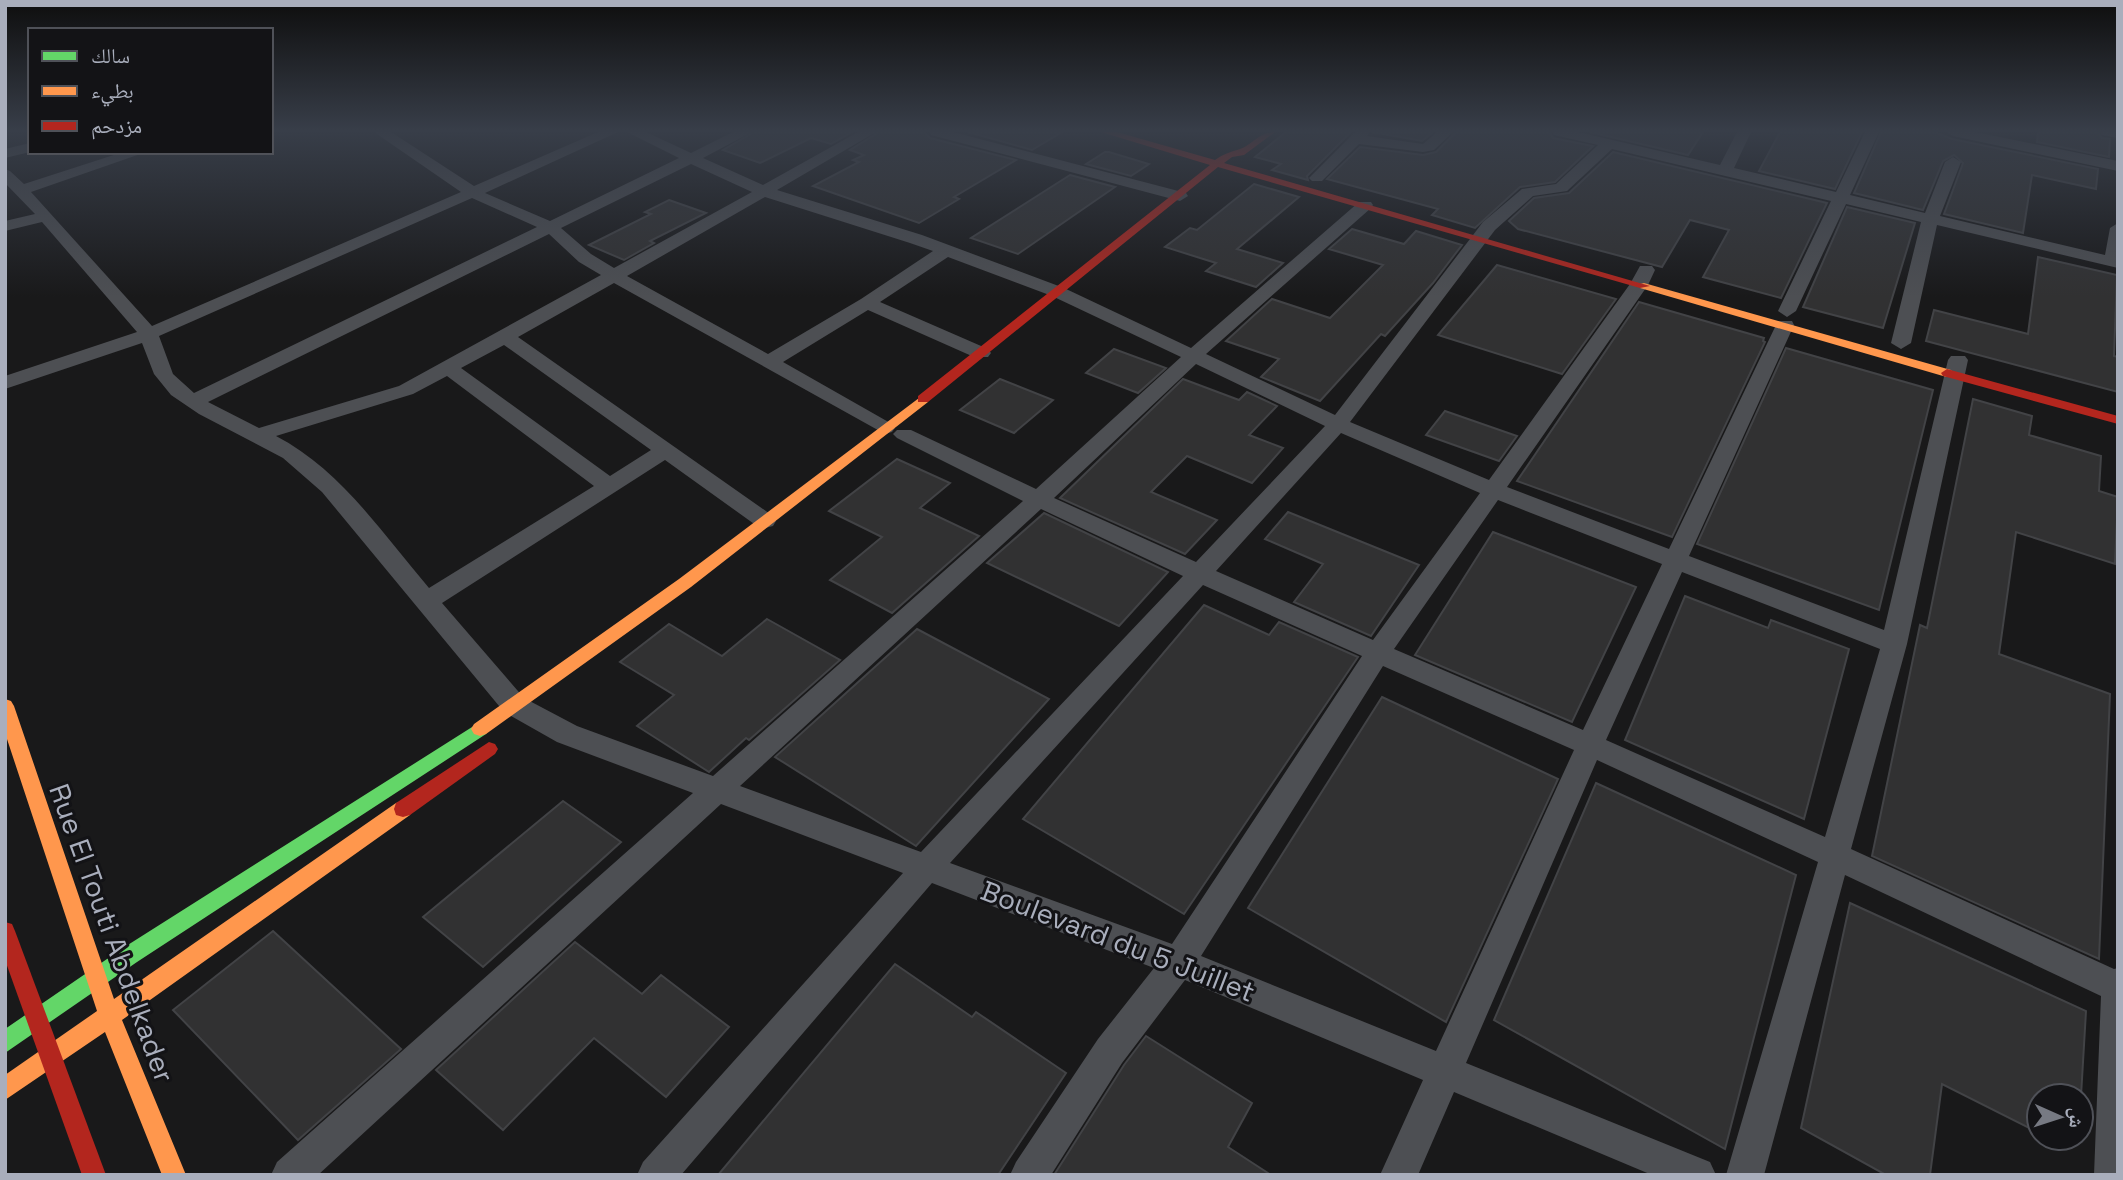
<svg xmlns="http://www.w3.org/2000/svg" width="2123" height="1180" viewBox="0 0 2123 1180" font-family="'Space Grotesk','Noto Naskh Arabic',sans-serif">
  <style>
    .building { fill: #313132; stroke: #424346; stroke-width: 2 }
    .lines { fill: none; stroke-linecap: round; stroke-linejoin: round }
    .street { fill: #4d4f53; fill-rule: evenodd }
    .fast { fill: #63d668; fill-rule: evenodd }
    .slow { fill: #ff974d; fill-rule: evenodd }
    .jam { fill: #b3261e; fill-rule: evenodd }
    .labels { text-anchor: middle; stroke-width: 6; stroke-linejoin: round; paint-order: stroke }
    .near-street-label { font-size: 28px; fill: #a9aebc; stroke: #131316 }
  </style>
  <rect width="100%" height="100%" fill="#19191a"/>
  <g class="building">
    <path d="M 754,132 L 852,132 L 831,144 L 811,138 L 760,163 L 723,150 Z"/>
    <path d="M 879,132 L 924,132 L 930,138 L 1016,160 L 954,197 L 959,199 L 919,223 L 813,186 L 859,162 L 853,160 L 864,155 L 850,150 Z"/>
    <path d="M 968,132 L 1062,132 L 1032,150 Z"/>
    <path d="M 1286,132 L 1351,132 L 1307,176 L 1308,180 L 1272,170 L 1281,164 L 1255,157 Z"/>
    <path d="M 1372,132 L 1433,132 L 1422,141 Z"/>
    <path d="M 1456,132 L 1550,132 L 1553,138 L 1593,146 L 1555,182 L 1520,187 L 1475,228 L 1432,215 L 1438,209 L 1327,179 L 1360,147 L 1423,155 L 1436,152 Z"/>
    <path d="M 1590,132 L 1703,132 L 1688,155 Z"/>
    <path d="M 1780,132 L 1862,132 L 1835,189 L 1759,171 Z"/>
    <path d="M 1881,132 L 1935,132 L 1952,139 L 2098,169 L 2096,189 L 2032,175 L 2023,233 L 1944,214 L 1963,163 L 1954,155 L 1943,161 L 1923,210 L 1854,193 Z"/>
    <path d="M 2038,132 L 2098,132 L 2102,138 L 2110,139 L 2109,157 L 2037,142 Z"/>
    <path d="M 1105,152 L 1109,152 L 1149,164 L 1131,176 L 1086,164 Z"/>
    <path d="M 1613,152 L 1827,203 L 1781,298 L 1703,277 L 1729,230 L 1690,220 L 1662,267 L 1518,229 L 1509,221 L 1534,198 L 1569,193 Z"/>
    <path d="M 1070,175 L 1115,187 L 1018,254 L 971,238 Z"/>
    <path d="M 1254,184 L 1299,197 L 1237,249 L 1283,263 L 1256,287 L 1206,271 L 1216,263 L 1165,247 L 1190,228 L 1197,230 Z"/>
    <path d="M 669,200 L 706,213 L 650,241 L 654,243 L 624,260 L 589,245 L 651,214 L 645,212 Z"/>
    <path d="M 1847,207 L 1915,223 L 1883,328 L 1803,307 Z"/>
    <path d="M 1352,229 L 1404,244 L 1416,231 L 1462,245 L 1433,283 L 1385,336 L 1381,334 L 1320,401 L 1261,377 L 1279,359 L 1226,341 L 1272,299 L 1330,318 L 1383,265 L 1329,249 Z"/>
    <path d="M 2038,257 L 2117,275 L 2114,356 L 2118,357 L 2118,392 L 1926,341 L 1934,310 L 2028,334 Z"/>
    <path d="M 1497,265 L 1616,299 L 1562,374 L 1438,335 Z"/>
    <path d="M 1639,302 L 1764,338 L 1763,341 L 1765,342 L 1672,537 L 1517,481 Z"/>
    <path d="M 1786,348 L 1933,390 L 1879,610 L 1697,544 Z"/>
    <path d="M 1114,349 L 1166,368 L 1138,393 L 1086,373 Z"/>
    <path d="M 1000,379 L 1053,400 L 1014,433 L 960,410 Z"/>
    <path d="M 1183,379 L 1239,400 L 1247,392 L 1277,406 L 1249,435 L 1283,448 L 1252,483 L 1187,456 L 1151,492 L 1217,520 L 1185,554 L 1060,498 Z"/>
    <path d="M 1973,399 L 2032,416 L 2029,435 L 2101,456 L 2099,491 L 2118,497 L 2115,564 L 2016,532 L 1999,654 L 2110,694 L 2099,959 L 1872,856 L 1920,625 L 1927,628 Z"/>
    <path d="M 1445,411 L 1517,436 L 1499,461 L 1426,435 Z"/>
    <path d="M 897,459 L 950,483 L 920,508 L 979,536 L 892,613 L 830,580 L 882,537 L 829,511 Z"/>
    <path d="M 1288,512 L 1419,565 L 1371,636 L 1294,602 L 1323,564 L 1265,539 Z"/>
    <path d="M 1044,513 L 1168,572 L 1119,626 L 987,563 Z"/>
    <path d="M 1493,532 L 1636,587 L 1572,722 L 1415,655 Z"/>
    <path d="M 1685,596 L 1768,628 L 1771,620 L 1849,649 L 1804,819 L 1625,740 Z"/>
    <path d="M 1204,605 L 1269,635 L 1279,622 L 1358,657 L 1184,914 L 1023,819 Z"/>
    <path d="M 767,619 L 840,660 L 749,740 L 746,738 L 709,772 L 637,726 L 674,695 L 620,662 L 669,624 L 722,656 Z"/>
    <path d="M 917,629 L 1049,699 L 916,846 L 775,757 Z"/>
    <path d="M 1382,697 L 1558,779 L 1446,1022 L 1248,908 Z"/>
    <path d="M 1596,783 L 1796,875 L 1725,1149 L 1494,1020 Z"/>
    <path d="M 563,801 L 621,842 L 483,967 L 423,917 Z"/>
    <path d="M 1850,903 L 2086,1011 L 2081,1096 L 2039,1096 L 2039,1133 L 1942,1084 L 1930,1175 L 1886,1175 L 1801,1128 Z"/>
    <path d="M 273,931 L 401,1049 L 298,1140 L 173,1010 Z"/>
    <path d="M 575,942 L 642,994 L 661,975 L 729,1027 L 666,1097 L 594,1038 L 503,1130 L 436,1070 Z"/>
    <path d="M 895,964 L 972,1017 L 976,1012 L 1066,1073 L 998,1175 L 718,1175 Z"/>
    <path d="M 1146,1036 L 1252,1103 L 1228,1147 L 1271,1175 L 1054,1175 L 1124,1065 Z"/>
  </g>
  <g class="lines">
    <g class="street">
      <path d="M 374,132 L 391,132 L 474,186 L 598,132 L 618,132 L 485,193 L 550,221 L 679,158 L 627,132 L 646,132 L 691,153 L 733,132 L 752,132 L 703,158 L 763,185 L 858,132 L 876,132 L 777,190 L 922,235 L 1064,288 L 1191,348 L 1359,202 L 1371,202 L 1373,205 L 1371,208 L 1206,354 L 1335,415 L 1483,222 L 1522,189 L 1556,184 L 1598,145 L 1554,135 L 1552,132 L 1578,132 L 1720,165 L 1737,132 L 1751,132 L 1734,168 L 1836,192 L 1865,132 L 1879,132 L 1850,195 L 1925,213 L 1945,162 L 1953,157 L 1961,162 L 1940,216 L 2105,255 L 2110,228 L 2118,223 L 2118,268 L 1937,225 L 1911,343 L 1901,349 L 1891,343 L 1921,222 L 1846,204 L 1796,311 L 1787,317 L 1778,311 L 1831,201 L 1612,149 L 1567,191 L 1533,196 L 1495,230 L 1350,422 L 1489,480 L 1630,284 L 1640,266 L 1652,266 L 1655,270 L 1648,285 L 1507,487 L 1669,549 L 1776,325 L 1778,321 L 1792,321 L 1794,325 L 1689,556 L 1884,630 L 1948,360 L 1951,356 L 1965,356 L 1968,360 L 1907,644 L 1851,849 L 2114,969 L 2118,968 L 2118,1175 L 2094,1175 L 2101,996 L 1845,875 L 1764,1175 L 1726,1175 L 1818,862 L 1597,760 L 1466,1063 L 1710,1162 L 1716,1175 L 1652,1175 L 1454,1092 L 1418,1175 L 1380,1175 L 1423,1080 L 1185,980 L 1122,1063 L 1051,1175 L 1010,1175 L 1016,1162 L 1098,1039 L 1154,968 L 932,883 L 681,1175 L 637,1175 L 643,1162 L 903,873 L 721,804 L 318,1175 L 271,1175 L 277,1162 L 693,793 L 557,742 L 504,712 L 322,492 L 283,458 L 199,414 L 171,395 L 154,374 L 142,343 L 5,389 L 5,376 L 137,332 L 42,222 L 5,231 L 5,221 L 35,214 L 5,183 L 5,169 L 10,171 L 24,184 L 123,152 L 146,152 L 31,192 L 152,326 L 461,192 ZM 691,164 L 752,192 L 614,268 L 591,254 L 561,228 ZM 765,197 L 910,243 L 933,251 L 861,299 L 768,354 L 627,276 ZM 472,198 L 537,227 L 194,393 L 173,374 L 159,336 ZM 549,234 L 579,262 L 601,275 L 399,386 L 259,428 L 208,402 ZM 948,257 L 1052,296 L 1181,357 L 1036,489 L 911,430 L 897,430 L 893,434 L 897,438 L 1023,501 L 713,776 L 577,726 L 524,698 L 442,603 L 665,460 L 757,526 L 765,528 L 773,526 L 776,521 L 773,516 L 518,337 L 614,283 L 885,434 L 892,432 L 895,428 L 892,424 L 783,362 L 868,310 L 974,357 L 988,357 L 991,353 L 988,349 L 880,302 ZM 504,345 L 651,450 L 610,476 L 461,368 ZM 1196,364 L 1325,426 L 1196,562 L 1054,498 ZM 447,376 L 594,486 L 429,588 C 383,534 340,469 276,436 L 413,394 ZM 1341,433 L 1480,493 L 1373,640 L 1216,571 ZM 1498,500 L 1662,564 L 1583,730 L 1394,649 ZM 1041,509 L 1183,576 L 921,852 L 740,786 ZM 1682,572 L 1880,649 L 1825,837 L 1606,740 ZM 1203,585 L 1362,656 L 1172,944 L 950,863 ZM 1383,666 L 1574,750 L 1436,1051 L 1201,956 Z"/>
      <path d="M 929,132 L 953,132 L 1186,193 L 1188,196 L 1180,201 L 931,135 Z"/>
      <path d="M 1355,132 L 1370,132 L 1367,136 L 1423,144 L 1437,132 L 1453,132 L 1434,150 L 1423,152 L 1359,144 L 1322,181 L 1312,181 L 1309,178 Z"/>
      <path d="M 1946,132 L 1975,132 L 2118,161 L 2118,171 L 1953,136 Z"/>
      <path d="M 2100,132 L 2118,132 L 2118,138 L 2102,135 Z"/>
      <path d="M 30,143 L 30,152 L 5,158 L 5,149 Z"/>
    </g>
    <path class="fast" d="M 480,722 L 486,724 L 489,729 L 486,734 L 137,962 L 5,1053 L 5,1029 L 123,948 Z"/>
    <g class="slow">
      <path d="M 1644,283 L 1951,370 L 1953,373 L 1947,377 L 1943,376 L 1640,288 L 1640,284 Z"/>
      <path d="M 923,395 L 928,396 L 928,402 L 691,587 L 486,734 L 480,736 L 474,734 L 471,729 L 474,724 L 679,579 Z"/>
      <path d="M 5,699 L 11,701 L 14,706 L 114,999 L 396,803 L 403,801 L 410,803 L 412,809 L 410,815 L 122,1020 L 186,1175 L 162,1175 L 105,1032 L 5,1100 L 5,1075 L 97,1011 L 5,733 Z"/>
    </g>
    <g class="jam">
      <path d="M 1101,132 L 1117,132 L 1215,160 C 1224,154 1227,153 1237,150 C 1252,146 1258,132 1275,132 L 1244,155 L 1232,157 L 1224,163 L 1650,286 L 1640,288 L 1218,167 L 928,402 L 918,402 L 918,396 L 1210,165 Z"/>
      <path d="M 1947,369 L 2118,416 L 2118,424 L 1943,376 L 1941,373 Z"/>
      <path d="M 489,742 L 495,744 L 498,749 L 495,754 L 410,815 L 403,817 L 396,815 L 394,809 L 396,803 Z"/>
      <path d="M 5,922 L 12,924 L 15,931 L 106,1175 L 82,1175 L 5,960 Z"/>
    </g>
  </g>
  <linearGradient id="sky" x2="0" y2="1"><stop stop-color="#0e0e0e"/><stop offset="0.44" stop-color="#383e49"/><stop offset="1" stop-color="#383e49" stop-opacity="0"/></linearGradient>
  <rect width="2123" height="297" fill="url(#sky)"/>
  <g class="labels">
    <g class="near-street-label">
      <text transform="translate(112 933) rotate(70)" y="10">Rue El Touti Abdelkader</text>
      <text transform="translate(1118 941) rotate(21)" y="10">Boulevard du 5 Juillet</text>
    </g>
  </g>
  <rect width="2123" height="1180" fill="none" stroke="#a9aebc" stroke-width="14"/>
  <rect x="28" y="28" width="245" height="126" fill="#131316" stroke="#4f5158" stroke-width="2"/>
  <rect x="42" y="51" width="35" height="10" fill="#63d668" stroke="#4f5158" stroke-width="2"/>
  <text x="91" y="63" font-size="21" fill="#a9aebc">سالك</text>
  <rect x="42" y="86" width="35" height="10" fill="#ff974d" stroke="#4f5158" stroke-width="2"/>
  <text x="91" y="98" font-size="21" fill="#a9aebc">بطيء</text>
  <rect x="42" y="121" width="35" height="10" fill="#b3261e" stroke="#4f5158" stroke-width="2"/>
  <text x="91" y="133" font-size="21" fill="#a9aebc">مزدحم</text>
  <g transform="translate(2060 1117) rotate(93)"><circle r="33" fill="#131316" stroke="#4f5158" stroke-width="2"/>
  <path d="M0-5L12 26L0 18L-12 26Z" fill="#777a83"/>
  <text y="-10" font-size="19" font-weight="bold" text-anchor="middle" fill="#a9aebc">ش</text>
  </g>
</svg>
